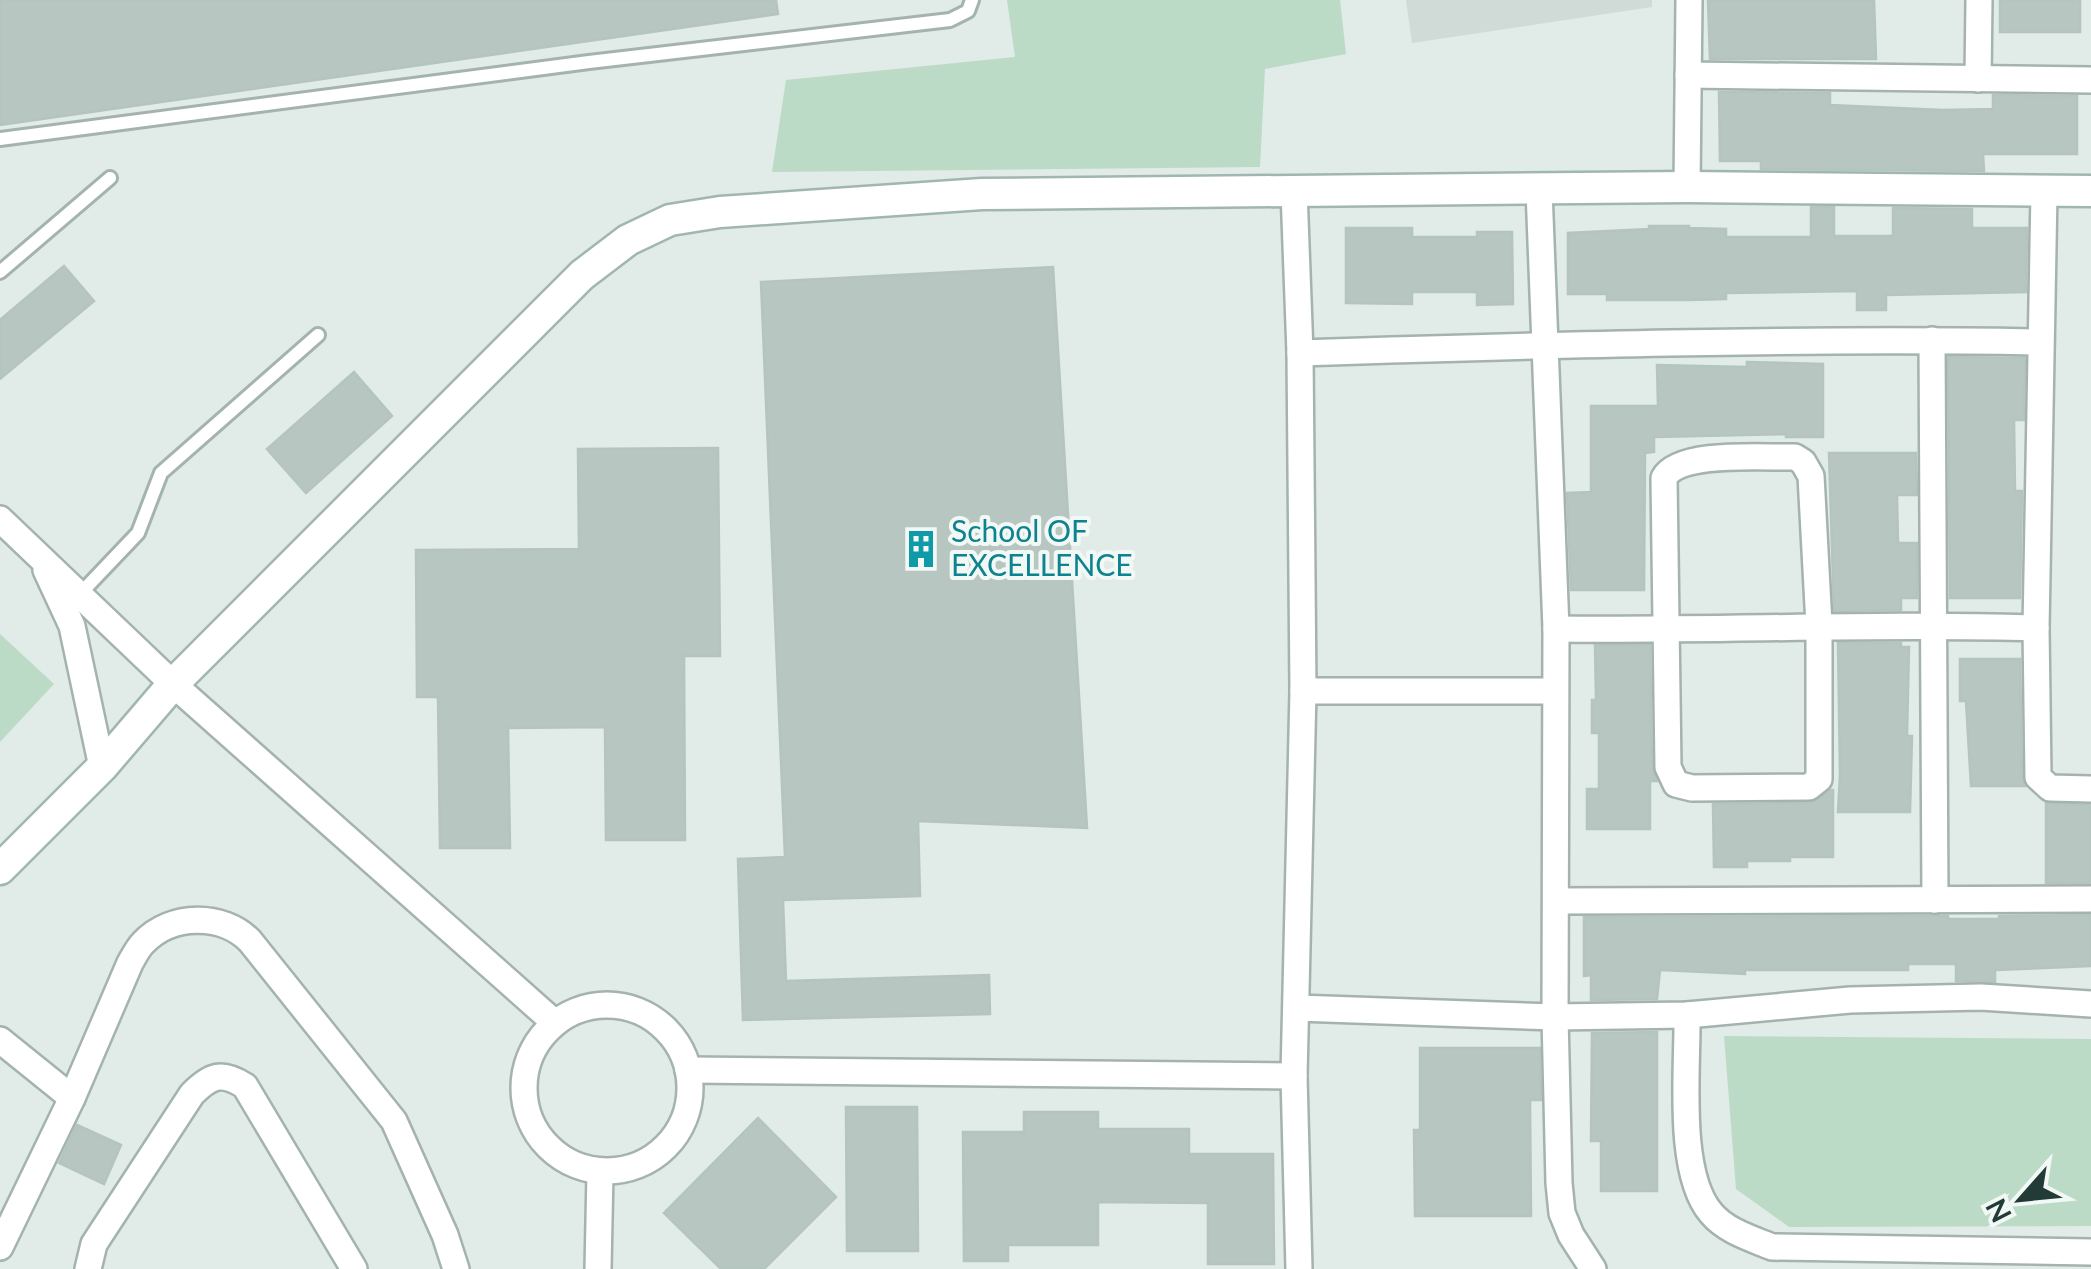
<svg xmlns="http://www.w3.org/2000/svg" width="2091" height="1269" viewBox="0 0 2091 1269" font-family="Lato,sans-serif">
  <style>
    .built { fill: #d0dbd7 }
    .green { fill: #bbdbc7 }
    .building { fill: #b7c6c1; stroke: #b4c4bf; stroke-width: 2.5 }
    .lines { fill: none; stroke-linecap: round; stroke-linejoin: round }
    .lane-casing { stroke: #a4b3af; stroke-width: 18 }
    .street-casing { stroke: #a4b3af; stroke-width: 30 }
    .secondary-casing { stroke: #a1b6b1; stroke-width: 35 }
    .lane { stroke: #fff; stroke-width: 12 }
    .street { stroke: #fff; stroke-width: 25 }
    .secondary { stroke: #fff; stroke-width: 30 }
    .labels { text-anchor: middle; stroke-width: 8; stroke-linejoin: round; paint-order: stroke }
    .culture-label { font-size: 30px; fill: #0d838f; stroke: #f2f8f5; text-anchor: start }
  </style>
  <rect width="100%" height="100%" fill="#e1ebe8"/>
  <path class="built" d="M 1406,0 L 1652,0 L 1652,7 L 1412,43 Z"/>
  <g class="green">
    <path d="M 1007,0 L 1340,0 L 1346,54 L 1265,69 L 1260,167 L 772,172 L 786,80 L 1015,57 Z"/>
    <path d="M 0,634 L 54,684 L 0,742 Z"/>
    <path d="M 1724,1036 L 2091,1039 L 2091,1226 L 1789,1227 L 1736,1189 Z"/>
  </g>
  <g class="building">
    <path d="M 0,0 L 776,0 L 778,14 L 0,125 Z"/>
    <path d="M 1708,0 L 1874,0 L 1876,59 L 1710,59 Z"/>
    <rect x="2000" y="0" width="80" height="32"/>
    <path d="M 1719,92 L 1830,93 L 1830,105 L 1943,110 L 1993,109 L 1993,95 L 2077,96 L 2077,154 L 1983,154 L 1984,171 L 1761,169 L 1761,161 L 1720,161 Z"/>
    <path d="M 1811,207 L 1834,207 L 1834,236 L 1893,236 L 1893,208 L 1972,209 L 1972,228 L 2027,228 L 2026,292 L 1886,295 L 1886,310 L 1857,310 L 1857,291 L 1726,293 L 1726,299 L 1689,300 L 1607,300 L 1607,294 L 1568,294 L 1568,233 L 1649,229 L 1649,226 L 1689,226 L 1689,228 L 1726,229 L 1726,237 L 1811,237 Z"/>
    <path d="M 1346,228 L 1412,228 L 1412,237 L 1477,237 L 1477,232 L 1512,232 L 1513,304 L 1477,305 L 1477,292 L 1412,292 L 1412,304 L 1346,303 Z"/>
    <path d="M 64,266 L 94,301 L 0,379 L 0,320 Z"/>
    <path d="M 1053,267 L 1087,828 L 918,821 L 920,896 L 783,900 L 786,981 L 989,975 L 990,1014 L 743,1020 L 738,859 L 785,857 L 761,282 Z"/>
    <path d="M 1948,357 L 2025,358 L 2024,420 L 2014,420 L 2015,491 L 2022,491 L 2020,598 L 1950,598 Z"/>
    <path d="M 1747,362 L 1823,364 L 1823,437 L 1786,437 L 1786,434 L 1654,437 L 1654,452 L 1645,453 L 1644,590 L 1571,590 L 1567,493 L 1591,492 L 1591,406 L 1658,406 L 1657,365 L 1747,367 Z"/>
    <path d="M 354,372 L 392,416 L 306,493 L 267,449 Z"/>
    <path d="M 718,448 L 720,656 L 684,656 L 685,840 L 606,840 L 605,727 L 508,728 L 510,848 L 440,848 L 438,697 L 417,697 L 416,550 L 579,549 L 578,449 Z"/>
    <path d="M 1829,453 L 1916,453 L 1917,495 L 1897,495 L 1898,543 L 1917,543 L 1917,598 L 1901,598 L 1901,610 L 1834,611 Z"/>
    <path d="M 1838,643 L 1901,643 L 1901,647 L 1909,647 L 1907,736 L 1912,736 L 1910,812 L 1838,812 L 1840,775 Z"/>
    <path d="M 1595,645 L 1650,645 L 1652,767 L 1657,781 L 1650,781 L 1650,829 L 1587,829 L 1587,789 L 1599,789 L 1599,733 L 1592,733 L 1592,700 L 1596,700 Z"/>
    <path d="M 1960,659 L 2020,659 L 2022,777 L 2025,786 L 1971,786 L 1966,701 L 1960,701 Z"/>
    <path d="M 1830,790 L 1833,790 L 1833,857 L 1790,857 L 1790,861 L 1747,861 L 1747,867 L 1714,867 L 1713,804 L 1809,803 Z"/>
    <path d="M 2046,803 L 2091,805 L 2091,883 L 2046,883 Z"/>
    <path d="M 2091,915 L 2091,966 L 1995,970 L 1995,982 L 1956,981 L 1956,964 L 1908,964 L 1908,970 L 1745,970 L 1745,974 L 1660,970 L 1657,999 L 1591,1000 L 1591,975 L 1584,976 L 1584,917 L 1948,916 L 1948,919 L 1999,919 L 1999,916 Z"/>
    <path d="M 1657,1032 L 1657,1191 L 1601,1191 L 1601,1141 L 1591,1141 L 1592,1033 Z"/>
    <path d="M 1420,1048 L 1540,1048 L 1541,1100 L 1530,1100 L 1531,1216 L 1415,1216 L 1414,1130 L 1420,1130 Z"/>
    <path d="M 846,1107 L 917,1107 L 918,1251 L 847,1251 Z"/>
    <path d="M 1024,1112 L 1098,1112 L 1098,1129 L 1189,1129 L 1189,1154 L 1273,1154 L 1274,1264 L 1208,1264 L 1208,1203 L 1098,1202 L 1098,1245 L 1008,1245 L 1008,1261 L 964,1261 L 963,1132 L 1024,1132 Z"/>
    <path d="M 758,1118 L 836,1197 L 764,1269 L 721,1269 L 664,1213 Z"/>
    <path d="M 77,1125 L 121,1145 L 104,1184 L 59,1163 Z"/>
  </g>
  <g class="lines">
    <g class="lane-casing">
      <g id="lane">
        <path d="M 0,139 L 589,62 L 950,20 L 968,11 L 972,0"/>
        <path d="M 0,272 L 110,178"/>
        <path d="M 79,595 L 138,533 L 161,473 L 318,335"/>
      </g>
    </g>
    <g class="street-casing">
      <g id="street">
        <path d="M 1688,75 L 2091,80"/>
        <path d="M 1978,79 L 1979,0"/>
        <path d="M 1687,187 L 1689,0"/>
        <path d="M 1539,190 L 1556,629 L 1555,1017 L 1559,1183 L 1562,1213 L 1571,1235 L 1593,1269"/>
        <path d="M 1294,191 L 1300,353 L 1303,691 L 1294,1076 L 1299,1269"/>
        <path d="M 2044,192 L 2036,628 L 2038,777 L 2050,788 L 2091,789"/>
        <path d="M 1932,340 L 1935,900"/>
        <path d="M 1300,353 C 1546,345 1793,338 2040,342"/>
        <path d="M 1795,457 L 1803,462 L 1811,476 L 1819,625 L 1819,779 L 1809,787 L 1692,788 L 1676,784 L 1668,767 L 1664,478 C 1679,450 1765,458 1795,457 Z"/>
        <path d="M 0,519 L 173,684 L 555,1023"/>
        <path d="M 46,570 L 72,626 L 102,767"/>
        <path d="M 1556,629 C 1716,631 1876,623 2036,628"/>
        <path d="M 1303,691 L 1554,691"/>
        <path d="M 1556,901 L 2091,899"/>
        <circle cx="607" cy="1088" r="83"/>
        <path d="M 1297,1008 L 1555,1017 L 1687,1015 L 1850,1000 L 1981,997 L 2091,1004"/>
        <path d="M 1687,1015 C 1688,1068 1676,1172 1711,1213 C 1726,1231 1750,1238 1772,1247 L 2091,1252"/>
        <path d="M 0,1040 L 72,1098"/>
        <path d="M 688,1070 L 1294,1076"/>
        <path d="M 0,1247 L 72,1098 L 130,963 C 134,956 138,948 143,943 C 171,913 223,913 250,941 L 394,1121 L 445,1235 L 456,1269"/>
        <path d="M 88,1269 L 94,1244 L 192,1094 C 211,1075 222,1071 245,1086 L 354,1269"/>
        <path d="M 598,1269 L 600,1172"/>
      </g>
    </g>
    <g class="secondary-casing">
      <path id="secondary" d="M 0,869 L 102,767 L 173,684 L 582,275 L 628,240 L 670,220 L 720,212 L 982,194 L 1687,187 L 2091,191"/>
    </g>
    <use href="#lane" class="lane"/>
    <use href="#street" class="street"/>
    <use href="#secondary" class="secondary"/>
  </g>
  <defs>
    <g id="building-bare" transform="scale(3)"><path d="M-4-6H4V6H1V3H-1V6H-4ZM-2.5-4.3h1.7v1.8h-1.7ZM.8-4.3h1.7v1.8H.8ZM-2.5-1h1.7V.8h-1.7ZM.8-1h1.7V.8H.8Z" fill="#0f9aa8" stroke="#f2f8f5" stroke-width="2.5" paint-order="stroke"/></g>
  </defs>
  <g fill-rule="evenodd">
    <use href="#building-bare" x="921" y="549"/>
  </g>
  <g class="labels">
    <g class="culture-label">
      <text x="951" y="542">School OF<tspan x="951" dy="34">EXCELLENCE</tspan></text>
    </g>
  </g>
  <g transform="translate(2021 1199) rotate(243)" stroke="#f2f8f5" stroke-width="8" paint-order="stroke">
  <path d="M0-8L18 38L0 25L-18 38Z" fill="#233b37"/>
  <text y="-15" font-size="28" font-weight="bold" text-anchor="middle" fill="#233b37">N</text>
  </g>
</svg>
